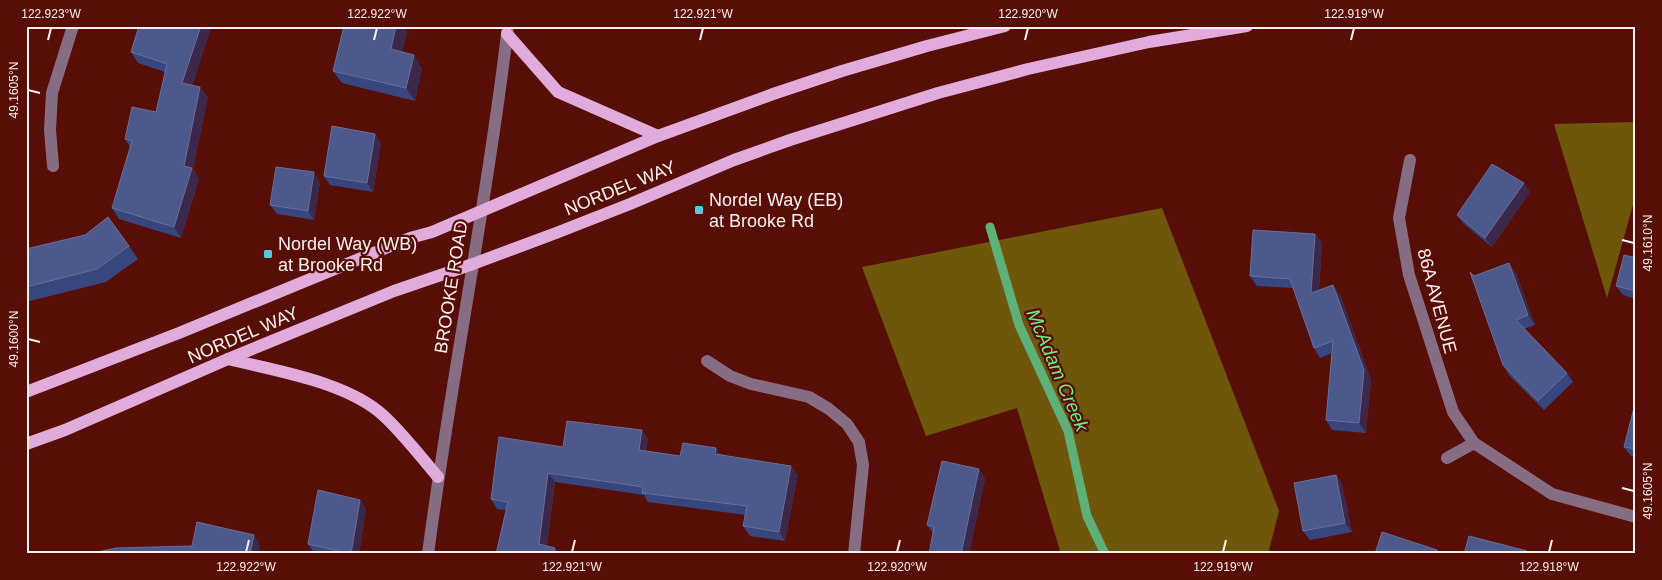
<svg xmlns="http://www.w3.org/2000/svg" width="1662" height="580" viewBox="0 0 1662 580" font-family="Helvetica,sans-serif">
  <style>
    .forest { fill: #6e570b }
    .lines { fill: none; stroke-linecap: round; stroke-linejoin: round }
    .stream { stroke: #5faf79; stroke-width: 9 }
    .minor { stroke: #876d84; stroke-width: 12 }
    .major { stroke: #e1abdc; stroke-width: 12 }
    .wall { fill: #38467e }
    .shaded-wall { fill: #3b284a }
    .building { fill: #4d588b; stroke: #68709a }
    .ticks { fill: none; stroke: #faf0ef; stroke-width: 2 }
    .poi-dot { fill: #54cadd; stroke: #570e07; stroke-width: 2 }
    .labels { text-anchor: middle; stroke-width: 4.5; stroke-linejoin: round; paint-order: stroke }
    .street-label { font-size: 18px; fill: #faf0ef; stroke: #570e07 }
    .poi-label { font-size: 18px; fill: #faf0ef; stroke: #570e07; text-anchor: start }
    .water-label { font-size: 19px; font-style: italic; fill: #68f08c; stroke: #570e07 }
    .neatline { fill: none; stroke: #faf0ef; stroke-width: 2 }
    .ticks-label { font-size: 12px; text-anchor: middle; fill: #faf0ef }
  </style>
  <rect width="100%" height="100%" fill="#570e07"/>
  <g class="forest">
    <path d="M 1636,122 L 1636,194 L 1607,298 L 1554,124 Z"/>
    <path d="M 1162,208 L 1279,511 L 1268,554 L 1061,554 L 1017,408 L 926,436 L 862,267 Z"/>
  </g>
  <g class="lines">
    <path class="stream" d="M 990,227 L 1019,325 L 1068,431 L 1087,516 L 1105,554"/>
    <g class="minor">
      <path d="M 1410,160 L 1399,218 L 1409,275 L 1453,412 L 1474,443 L 1552,494 L 1636,517"/>
      <path d="M 53,166 L 50,130 L 52,93 L 73,26"/>
      <path d="M 707,361 L 730,376 L 751,384 L 809,397 L 829,409 L 847,424 L 859,442 L 863,465 L 854,554"/>
      <path d="M 1447,458 L 1474,443"/>
      <path d="M 428,554 C 451,377 487,203 508,26"/>
    </g>
    <g class="major">
      <path d="M 507,34 L 558,92 L 658,136"/>
      <path d="M 228,359 C 276,371 349,382 385,417 C 404,435 421,457 438,477"/>
      <path d="M 26,392 L 179,333 L 410,238 L 432,232 L 658,136 L 773,94 L 842,71 L 927,46 L 1005,26"/>
      <path d="M 26,444 L 65,430 L 228,359 L 394,291 L 473,264 L 556,233 L 630,204 L 734,160 L 790,140 L 938,93 L 1028,69 L 1149,42 L 1247,26"/>
    </g>
  </g>
  <g class="wall">
    <path d="M 139,26 L 192,85 L 208,97 L 193,169 L 199,179 L 181,238 L 119,219 L 112,208 L 130,147 L 125,139 L 156,112 L 165,72 L 138,63 L 131,52 Z"/>
    <path d="M 344,26 L 403,26 L 407,32 L 402,52 L 422,68 L 415,101 L 342,83 L 333,71 Z"/>
    <path d="M 375,134 L 381,143 L 373,192 L 330,185 L 324,176 Z"/>
    <path d="M 320,182 L 314,220 L 277,214 L 270,205 Z"/>
    <path d="M 1530,192 L 1492,247 L 1464,224 L 1457,215 Z"/>
    <path d="M 1315,234 L 1322,243 L 1319,290 L 1340,294 L 1371,380 L 1366,433 L 1332,430 L 1326,420 L 1332,353 L 1320,358 L 1314,348 L 1293,288 L 1257,286 L 1250,276 Z"/>
    <path d="M 129,246 L 138,259 L 106,282 L 26,302 L 26,249 Z"/>
    <path d="M 1636,258 L 1636,299 L 1623,295 L 1616,286 Z"/>
    <path d="M 1516,273 L 1535,325 L 1524,329 L 1567,373 L 1573,382 L 1544,410 L 1509,375 L 1503,365 L 1474,276 Z"/>
    <path d="M 1636,400 L 1636,457 L 1631,456 L 1624,447 Z"/>
    <path d="M 642,430 L 648,439 L 646,451 L 680,456 L 716,448 L 720,454 L 798,475 L 785,541 L 750,536 L 743,526 L 746,515 L 648,502 L 644,495 L 555,482 L 547,546 L 555,548 L 559,554 L 496,554 L 506,510 L 497,509 L 491,499 L 563,447 Z"/>
    <path d="M 979,469 L 985,479 L 969,554 L 929,554 L 933,533 L 927,525 Z"/>
    <path d="M 1336,475 L 1342,484 L 1352,532 L 1310,540 L 1303,531 Z"/>
    <path d="M 360,500 L 366,509 L 359,554 L 314,553 L 308,544 Z"/>
  </g>
  <g class="shaded-wall">
    <path d="M 201,26 L 212,26 L 190,93 L 182,83 Z"/>
    <path d="M 396,26 L 403,26 L 407,32 L 400,62 L 391,49 Z"/>
    <path d="M 414,55 L 422,68 L 415,101 L 406,88 Z"/>
    <path d="M 200,87 L 208,97 L 193,169 L 199,179 L 181,238 L 174,227 L 184,166 Z"/>
    <path d="M 375,134 L 381,143 L 373,192 L 367,183 Z"/>
    <path d="M 314,172 L 320,182 L 314,220 L 308,211 Z"/>
    <path d="M 1524,183 L 1530,192 L 1492,247 L 1485,238 Z"/>
    <path d="M 1315,234 L 1322,243 L 1318,302 L 1311,293 Z"/>
    <path d="M 1509,263 L 1516,273 L 1535,325 L 1528,315 Z"/>
    <path d="M 1333,285 L 1340,294 L 1371,380 L 1366,433 L 1359,423 Z"/>
    <path d="M 642,430 L 648,439 L 645,459 L 639,450 Z"/>
    <path d="M 716,448 L 722,457 L 715,454 Z"/>
    <path d="M 791,466 L 798,475 L 785,541 L 779,532 Z"/>
    <path d="M 979,469 L 985,479 L 969,554 L 961,554 Z"/>
    <path d="M 548,473 L 555,482 L 546,553 L 539,544 Z"/>
    <path d="M 1336,475 L 1342,484 L 1352,532 L 1345,523 Z"/>
    <path d="M 360,500 L 366,509 L 359,554 L 351,554 Z"/>
    <path d="M 254,535 L 260,544 L 258,554 L 250,554 Z"/>
    <path d="M 555,548 L 559,554 L 553,554 Z"/>
  </g>
  <g class="building">
    <path d="M 139,26 L 201,26 L 182,83 L 200,87 L 184,166 L 192,168 L 174,227 L 112,208 L 132,141 L 125,139 L 132,107 L 156,112 L 167,64 L 131,52 Z"/>
    <path d="M 344,26 L 396,26 L 391,49 L 414,55 L 406,88 L 333,71 Z"/>
    <path d="M 332,126 L 375,134 L 367,183 L 324,176 Z"/>
    <path d="M 1492,164 L 1524,183 L 1485,238 L 1457,215 Z"/>
    <path d="M 276,167 L 314,172 L 308,211 L 270,205 Z"/>
    <path d="M 108,217 L 129,246 L 97,269 L 26,287 L 26,249 L 85,235 Z"/>
    <path d="M 1253,230 L 1315,234 L 1311,293 L 1333,285 L 1364,370 L 1359,423 L 1326,420 L 1333,341 L 1314,348 L 1290,279 L 1250,276 Z"/>
    <path d="M 1624,255 L 1636,258 L 1636,291 L 1616,286 Z"/>
    <path d="M 1509,263 L 1528,315 L 1516,320 L 1567,373 L 1538,401 L 1503,365 L 1470,272 L 1474,276 Z"/>
    <path d="M 1636,400 L 1636,449 L 1624,447 Z"/>
    <path d="M 567,421 L 642,430 L 639,450 L 680,456 L 683,443 L 716,448 L 715,454 L 791,466 L 779,532 L 743,526 L 747,506 L 642,493 L 643,487 L 548,473 L 539,544 L 555,548 L 553,554 L 496,554 L 508,502 L 491,499 L 499,437 L 563,447 Z"/>
    <path d="M 942,461 L 979,469 L 961,554 L 929,554 L 934,527 L 927,525 Z"/>
    <path d="M 1336,475 L 1345,523 L 1303,531 L 1294,483 Z"/>
    <path d="M 318,490 L 360,500 L 351,554 L 308,544 Z"/>
    <path d="M 197,522 L 254,535 L 250,554 L 89,554 L 116,548 L 192,546 Z"/>
    <path d="M 1382,532 L 1437,550 L 1436,554 L 1375,554 Z"/>
    <path d="M 1469,536 L 1527,551 L 1526,554 L 1464,554 Z"/>
  </g>
  <path class="ticks" d="M 48,40 L 51,28M 374,40 L 377,28M 700,40 L 703,28M 1025,40 L 1028,28M 1351,40 L 1354,28M 28,90 L 40,93M 1622,240 L 1634,243M 28,339 L 40,342M 1622,488 L 1634,491M 246,552 L 249,540M 572,552 L 575,540M 897,552 L 900,540M 1223,552 L 1226,540M 1549,552 L 1552,540"/>
  <g class="poi-dot">
    <rect x="694" y="205" width="10" height="10" rx="2.5"/>
    <rect x="263" y="249" width="10" height="10" rx="2.5"/>
  </g>
  <g class="labels">
    <g class="street-label">
      <text transform="translate(620 188) rotate(-22)" y="6">NORDEL WAY</text>
      <text transform="translate(451 287) rotate(-81)" y="6">BROOKE ROAD</text>
      <text transform="translate(1437 301) rotate(75)" y="6">86A AVENUE</text>
      <text transform="translate(243 335) rotate(-23)" y="6">NORDEL WAY</text>
    </g>
    <g class="poi-label">
      <text x="709" y="206">Nordel Way (EB)<tspan x="709" dy="21">at Brooke Rd</tspan></text>
      <text x="278" y="250">Nordel Way (WB)<tspan x="278" dy="21">at Brooke Rd</tspan></text>
    </g>
    <g class="water-label">
      <text transform="translate(1058 370) rotate(67)" y="7">McAdam Creek</text>
    </g>
  </g>
  <rect width="1662" height="580" fill="none" stroke="#570e07" stroke-width="55"/>
  <rect x="28" y="28" width="1606" height="524" class="neatline"/>
  <g class="ticks-label">
    <text x="51" y="18">122.923°W</text>
    <text x="377" y="18">122.922°W</text>
    <text x="703" y="18">122.921°W</text>
    <text x="1028" y="18">122.920°W</text>
    <text x="1354" y="18">122.919°W</text>
    <text transform="translate(14 90) rotate(-90)" y="4">49.1605°N</text>
    <text transform="translate(1648 243) rotate(-90)" y="4">49.1610°N</text>
    <text transform="translate(14 339) rotate(-90)" y="4">49.1600°N</text>
    <text transform="translate(1648 491) rotate(-90)" y="4">49.1605°N</text>
    <text x="246" y="571">122.922°W</text>
    <text x="572" y="571">122.921°W</text>
    <text x="897" y="571">122.920°W</text>
    <text x="1223" y="571">122.919°W</text>
    <text x="1549" y="571">122.918°W</text>
  </g>
</svg>
